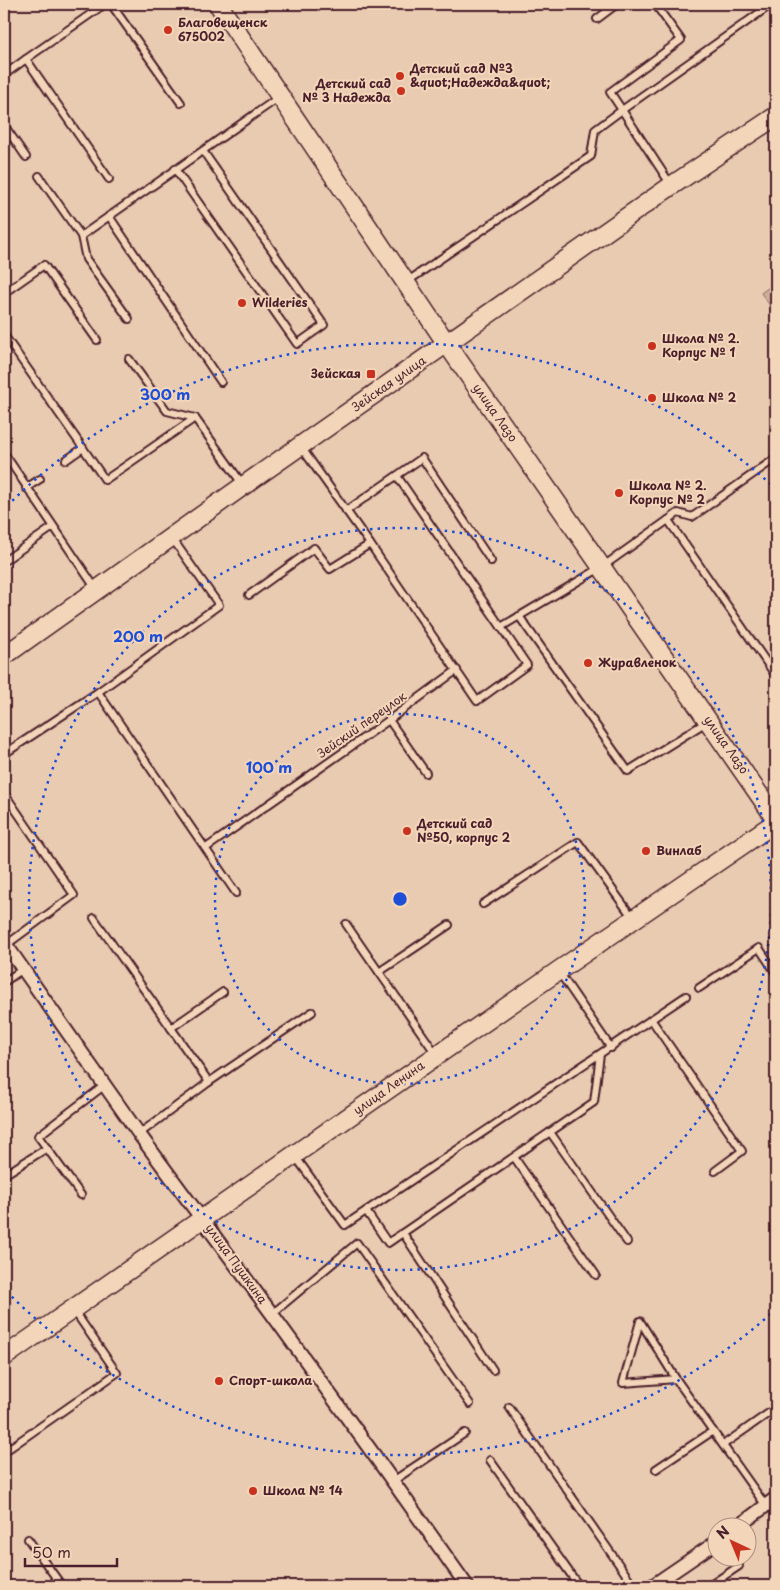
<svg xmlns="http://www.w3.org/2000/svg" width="780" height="1590" viewBox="0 0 780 1590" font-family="'Playpen Sans',sans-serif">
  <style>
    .green { fill: #ceae9a; stroke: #8c6662 }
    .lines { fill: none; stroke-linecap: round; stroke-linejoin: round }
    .lane-casing { stroke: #4a1f2b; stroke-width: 10 }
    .street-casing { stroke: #4a1f2b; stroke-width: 16 }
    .secondary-casing { stroke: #4a1f2b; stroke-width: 21 }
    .lane { stroke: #f3d6b9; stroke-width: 6 }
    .street { stroke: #f3d6b9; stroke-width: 12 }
    .secondary { stroke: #f3d6b9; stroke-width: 18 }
    .ring { fill: none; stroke: #1d4ed8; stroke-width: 2.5; stroke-dasharray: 2.5 5 }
    .poi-dot { fill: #c8321e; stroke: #f3d6b9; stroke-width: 2 }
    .labels { text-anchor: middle; stroke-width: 4; stroke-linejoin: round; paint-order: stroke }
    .poi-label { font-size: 12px; font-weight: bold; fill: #4a1f2b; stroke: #f3d6b9; text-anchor: start }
    .street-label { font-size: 12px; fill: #4a1f2b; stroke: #f3d6b9 }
    .centre { fill: #1d4ed8; stroke: #f3d6b9; stroke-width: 2.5 }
    .ring-label { font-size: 15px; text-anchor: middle; font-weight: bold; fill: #1d4ed8; stroke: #f3d6b9; stroke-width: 4; stroke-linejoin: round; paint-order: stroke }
  </style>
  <rect width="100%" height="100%" fill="#e9cbb1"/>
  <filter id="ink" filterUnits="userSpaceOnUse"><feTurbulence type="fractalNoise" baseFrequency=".02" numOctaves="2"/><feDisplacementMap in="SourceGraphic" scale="10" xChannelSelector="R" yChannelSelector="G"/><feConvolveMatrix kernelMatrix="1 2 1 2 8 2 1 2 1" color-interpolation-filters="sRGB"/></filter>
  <g filter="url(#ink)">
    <path class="green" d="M 776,282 L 776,314 L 761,293 Z"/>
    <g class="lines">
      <g class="lane-casing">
        <g id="lane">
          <path d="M 111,4 L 181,103"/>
          <path d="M 369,4 L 371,6"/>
          <path d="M 655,4 L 681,40 L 610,92 L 622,110 L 772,4"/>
          <path d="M 597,19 L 617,4"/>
          <path d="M 26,59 L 105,4"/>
          <path d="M 4,75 L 26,59 L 109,179"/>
          <path d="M 4,125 L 26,157"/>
          <path d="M 175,169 L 297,344 L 324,325 L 203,151"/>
          <path d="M 39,176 L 81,236"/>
          <path d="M 109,216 L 221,382"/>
          <path d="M 408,281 L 591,156 L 595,130 L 622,110 L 671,185"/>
          <path d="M 4,293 L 44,265 L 97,340"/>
          <path d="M 129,319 L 86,259 L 81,236 L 278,98"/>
          <path d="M 4,335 L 83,448"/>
          <path d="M 129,359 L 167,411 L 195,418"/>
          <path d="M 4,453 L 96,589"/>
          <path d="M 66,460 L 83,448 L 105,480 L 195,418 L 243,485"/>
          <path d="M 397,476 L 501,627"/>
          <path d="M 26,488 L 40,479"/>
          <path d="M 346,511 L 422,458 L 491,561"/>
          <path d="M 668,520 L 776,676"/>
          <path d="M 370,544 L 477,701 L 527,665 L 501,627 L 602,567 L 678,513 L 692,517 L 776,458"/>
          <path d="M 4,561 L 53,527"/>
          <path d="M 249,595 L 314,548 L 330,569 L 370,544 L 301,447"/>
          <path d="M 519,616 L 628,771 L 708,721"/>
          <path d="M 98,692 L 236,893"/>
          <path d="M 389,720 L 426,773"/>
          <path d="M 4,754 L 98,692 L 219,605 L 172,538"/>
          <path d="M 4,793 L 74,895 L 6,945"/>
          <path d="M 206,848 L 389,720 L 457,670"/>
          <path d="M 483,904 L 578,842 L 633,918"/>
          <path d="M 94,918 L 171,1028"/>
          <path d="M 346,924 L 379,972"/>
          <path d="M 559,972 L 611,1048"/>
          <path d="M 4,982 L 23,969"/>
          <path d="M 699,988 L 759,948 L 776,973"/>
          <path d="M 651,1019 L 742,1151 L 715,1171"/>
          <path d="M 436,1054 L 379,972 L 449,925"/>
          <path d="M 209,1082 L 312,1012"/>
          <path d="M 550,1132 L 627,1242"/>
          <path d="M 139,1134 L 209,1082 L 171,1028 L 223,992"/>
          <path d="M 295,1156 L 345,1225 L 686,996"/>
          <path d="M 514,1157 L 596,1275"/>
          <path d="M 4,1175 L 47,1148"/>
          <path d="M 81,1195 L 38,1136 L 105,1085"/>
          <path d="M 366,1211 L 388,1243 L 594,1102 L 600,1054"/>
          <path d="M 403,1233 L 493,1370"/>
          <path d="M 272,1314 L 357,1243 L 470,1404"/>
          <path d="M 4,1340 L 11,1350"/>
          <path d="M 676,1379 L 623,1383 L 640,1321 L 676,1379 L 766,1506"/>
          <path d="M 509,1407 L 634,1586"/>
          <path d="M 723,1445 L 776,1408"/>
          <path d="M 4,1452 L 117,1373 L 73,1309"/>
          <path d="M 490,1460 L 579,1586"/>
          <path d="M 656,1469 L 713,1431"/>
          <path d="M 393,1481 L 465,1433"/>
          <path d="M 28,1539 L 62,1586"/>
          <path d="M 4,1581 L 8,1586"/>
          <path d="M 709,1586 L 739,1566 L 733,1558"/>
        </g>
      </g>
      <g class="street-casing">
        <g id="street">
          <path d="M 4,942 L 139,1134 L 272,1314 L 377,1459 L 467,1586"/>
          <path d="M 736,1528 L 776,1498"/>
          <path d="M 652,1586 L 718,1541"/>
        </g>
      </g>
      <g class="secondary-casing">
        <g id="secondary">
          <path d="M 218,4 L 447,344 L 776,819"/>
          <path d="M 4,656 L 243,486 L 671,186 L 776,116"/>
          <path d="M 4,1357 L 558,971 L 776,822"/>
        </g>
      </g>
      <use href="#lane" class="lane"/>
      <use href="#street" class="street"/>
      <use href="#secondary" class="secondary"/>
    </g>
  </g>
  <g class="ring">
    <circle cx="400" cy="899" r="185"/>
    <circle cx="400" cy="899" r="371"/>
    <path d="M776 1309A556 556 0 0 1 7 1292M7 506A556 556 0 0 1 776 489"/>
  </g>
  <g class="poi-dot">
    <circle cx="168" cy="30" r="5"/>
    <circle cx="400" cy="76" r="5"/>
    <circle cx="401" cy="91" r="5"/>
    <circle cx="242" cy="303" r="5"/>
    <circle cx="652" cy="346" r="5"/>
    <rect x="366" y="369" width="10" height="10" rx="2.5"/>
    <circle cx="652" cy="398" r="5"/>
    <circle cx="619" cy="493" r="5"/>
    <circle cx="588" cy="663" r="5"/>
    <circle cx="407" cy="831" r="5"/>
    <circle cx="646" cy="851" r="5"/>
    <circle cx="219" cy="1381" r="5"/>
    <circle cx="253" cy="1491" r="5"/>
  </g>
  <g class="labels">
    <g class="poi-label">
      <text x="178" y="27">Благовещенск<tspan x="178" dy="14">675002</tspan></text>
      <text x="410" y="73">Детский сад №3<tspan x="410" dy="14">&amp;quot;Надежда&amp;quot;</tspan></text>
      <text x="391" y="88" text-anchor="end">Детский сад<tspan x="391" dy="14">№ 3 Надежда</tspan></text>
      <text x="252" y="307">Wilderies</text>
      <text x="662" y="343">Школа № 2.<tspan x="662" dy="14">Корпус № 1</tspan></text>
      <text x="361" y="378" text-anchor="end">Зейская</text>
      <text x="662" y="402">Школа № 2</text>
      <text x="629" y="490">Школа № 2.<tspan x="629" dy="14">Корпус № 2</tspan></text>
      <text x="598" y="667">Журавленок</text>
      <text x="417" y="828">Детский сад<tspan x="417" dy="14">№50, корпус 2</tspan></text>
      <text x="656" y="855">Винлаб</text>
      <text x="229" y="1385">Спорт-школа</text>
      <text x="263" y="1495">Школа № 14</text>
    </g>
    <g class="street-label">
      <text transform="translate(389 384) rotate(-35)" y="4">Зейская улица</text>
      <text transform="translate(495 413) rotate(55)" y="4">улица Лазо</text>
      <text transform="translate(362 725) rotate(-35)" y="4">Зейский переулок</text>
      <text transform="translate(726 745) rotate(55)" y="4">улица Лазо</text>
      <text transform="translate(389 1088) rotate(-35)" y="4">улица Ленина</text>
      <text transform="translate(236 1264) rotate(54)" y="4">улица Пушкина</text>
    </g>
  </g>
  <circle cx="400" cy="899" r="8" class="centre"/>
  <g class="ring-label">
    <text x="165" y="400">300 m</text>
    <text x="138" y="642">200 m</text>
    <text x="269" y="773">100 m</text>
  </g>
  <rect width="780" height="1590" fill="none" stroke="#f3d6b9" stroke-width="20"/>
  <rect x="10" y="10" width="760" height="1570" fill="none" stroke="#4a1f2b" stroke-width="2" filter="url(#ink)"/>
  <g transform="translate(732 1542) rotate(316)"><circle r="24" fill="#f3d6b9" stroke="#af8d80"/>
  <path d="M0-4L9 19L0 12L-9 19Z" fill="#c8321e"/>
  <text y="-8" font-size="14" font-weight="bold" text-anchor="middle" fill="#4a1f2b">N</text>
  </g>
  <path d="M25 1558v8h92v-8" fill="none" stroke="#4a1f2b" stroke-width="2.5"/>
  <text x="32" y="1558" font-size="15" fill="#4a1f2b" stroke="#f3d6b9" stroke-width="4" paint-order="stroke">50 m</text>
</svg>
